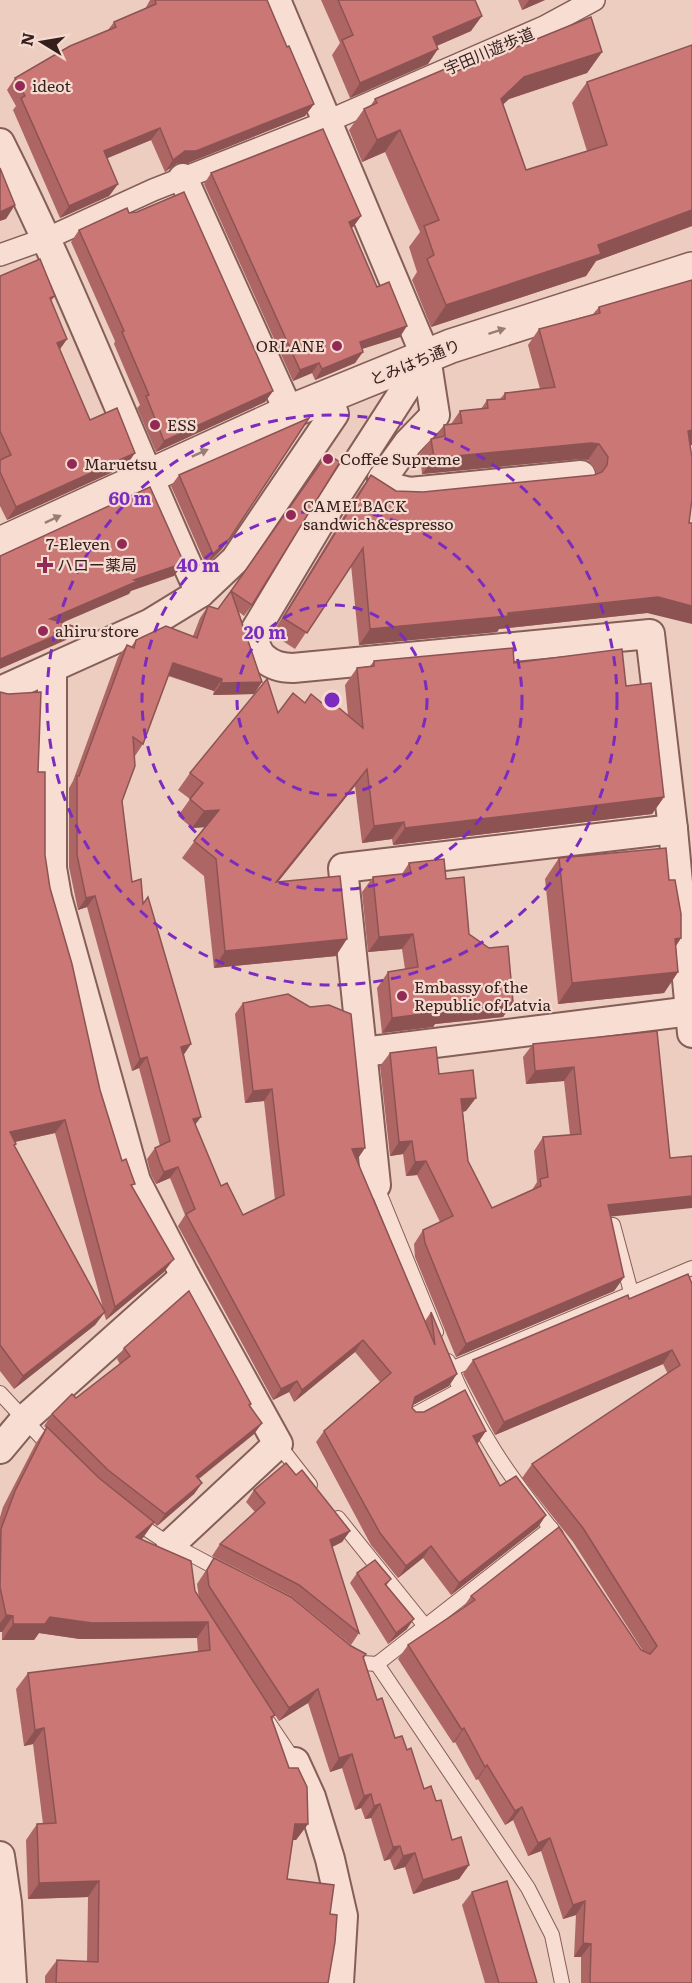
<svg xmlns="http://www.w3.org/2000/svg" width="692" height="1983" viewBox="0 0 692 1983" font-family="Literata,'Noto Sans JP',serif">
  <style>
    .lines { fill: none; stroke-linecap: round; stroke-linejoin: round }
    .service-casing { stroke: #855e58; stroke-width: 16 }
    .pedestrian-casing { stroke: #855e58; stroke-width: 24 }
    .minor-casing { stroke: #855e58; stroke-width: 32 }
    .tertiary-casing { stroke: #855e58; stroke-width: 36 }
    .service { stroke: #f8ddd2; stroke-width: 14 }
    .pedestrian { stroke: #f8ddd2; stroke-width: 21 }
    .minor { stroke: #f8ddd2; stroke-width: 28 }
    .tertiary { stroke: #f8ddd2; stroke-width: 33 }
    .wall { fill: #ae6665; fill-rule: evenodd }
    .shaded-wall { fill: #8d5353 }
    .building { fill: #ca7776; stroke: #8d5353; stroke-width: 1.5 }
    .oneway { fill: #967e77 }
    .ring { fill: none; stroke: #7b2cbf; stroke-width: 3; stroke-dasharray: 10 8 }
    .poi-dot { fill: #922a55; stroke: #f4dacf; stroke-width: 2 }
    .labels { text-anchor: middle; stroke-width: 4.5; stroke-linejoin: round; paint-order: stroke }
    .street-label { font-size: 16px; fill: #351e1c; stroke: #f4dacf }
    .poi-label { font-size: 16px; fill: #351e1c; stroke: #f4dacf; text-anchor: start }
    .centre { fill: #7b2cbf; stroke: #f4dacf; stroke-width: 3 }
    .ring-label { font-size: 18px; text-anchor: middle; font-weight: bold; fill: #7b2cbf; stroke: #f4dacf; stroke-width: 4.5; stroke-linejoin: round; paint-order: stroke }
  </style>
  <rect width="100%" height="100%" fill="#eccdc0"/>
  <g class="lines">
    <g class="service-casing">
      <g id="service">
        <path d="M 376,1185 L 436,1332"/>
        <path d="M 613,1225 L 631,1292"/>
        <path d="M 448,1361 C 476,1430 510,1477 556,1535"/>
        <path d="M 451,1369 L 692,1268"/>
        <path d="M 0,1393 L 52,1449"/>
        <path d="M 412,1416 L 460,1390"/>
        <path d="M 278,1444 L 310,1485"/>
        <path d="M 338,1518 L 425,1626"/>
        <path d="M 134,1521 L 160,1538 L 224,1572"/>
        <path d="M 350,1654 L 363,1663 L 377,1664 L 551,1528"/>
        <path d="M 377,1664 L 528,1888 L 552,1935 L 562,1983"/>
        <path d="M 268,1722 L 295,1762"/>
      </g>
    </g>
    <g class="pedestrian-casing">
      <path id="pedestrian" d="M 0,255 L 48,238 L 153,190 L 326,122 L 544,27 L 594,0"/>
    </g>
    <g class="minor-casing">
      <g id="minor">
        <path d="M 276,0 L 426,357 L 435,415 L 408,443 L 382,479 L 390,487 L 410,492 L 581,475"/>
        <path d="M 0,143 C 74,290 132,444 200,593"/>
        <path d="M 183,178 L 289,412"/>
        <path d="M 426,357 L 326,512 L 256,629 C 250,655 271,668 293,668 L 650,634 L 673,829 L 692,1033"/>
        <path d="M 52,668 L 52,868 L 57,897 L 136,1181 L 185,1276 L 278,1444 L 171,1544"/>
        <path d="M 0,691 L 151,623 L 200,593 L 235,560 L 334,414 L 328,398"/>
        <path d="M 363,1052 L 692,1011"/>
        <path d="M 376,1185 L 343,868 L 673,829"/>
        <path d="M 0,1449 L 26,1418 L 185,1276"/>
        <path d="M 295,1762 L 311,1797 L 330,1859 L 343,1916 L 339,1983"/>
        <path d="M 0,1856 L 7,1903 L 12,1983"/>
      </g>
    </g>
    <g class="tertiary-casing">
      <path id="tertiary" d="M 0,544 L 289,412 L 451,346 L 692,269"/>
    </g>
    <use href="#service" class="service"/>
    <use href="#pedestrian" class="pedestrian"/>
    <use href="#minor" class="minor"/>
    <use href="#tertiary" class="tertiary"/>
  </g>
  <g class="wall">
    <path d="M 150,0 L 267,0 L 287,47 L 314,104 L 305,116 L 188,163 L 177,163 L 165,172 L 151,140 L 107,158 L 118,184 L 109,196 L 60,218 L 13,110 L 16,106 L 7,90 L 15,78 L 108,30 L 114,22 L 145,9 Z"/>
    <path d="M 321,0 L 475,0 L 471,31 L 436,46 L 428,64 L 350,98 L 332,55 L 340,43 Z"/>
    <path d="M 518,0 L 545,0 L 522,10 Z"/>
    <path d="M 692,45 L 692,226 L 596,261 L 586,276 L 431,327 L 412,280 L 417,272 L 409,247 L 420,232 L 385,152 L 362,162 L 349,130 L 364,109 L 371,105 L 375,99 L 455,72 L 602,52 L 587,73 L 509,99 L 503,104 L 526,170 L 587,151 L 572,103 L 587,82 Z"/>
    <path d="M 211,173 L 361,216 L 353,227 L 351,228 L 377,287 L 400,337 L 362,349 L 355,363 L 315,380 L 312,373 L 293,381 L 204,184 Z"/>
    <path d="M 129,213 L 273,391 L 265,402 L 156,452 L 137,408 L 140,405 L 114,344 L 115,341 L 71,242 L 79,230 Z"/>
    <path d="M 0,276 L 55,296 L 51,301 L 67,339 L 60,349 L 90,420 L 126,466 L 7,520 L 0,506 Z"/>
    <path d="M 692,280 L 692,445 L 690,445 L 647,613 L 499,629 L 497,632 L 359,645 L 351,565 L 295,649 L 272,634 L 359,491 L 371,475 L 396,491 L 423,492 L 594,475 L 597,474 L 597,473 L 588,460 L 580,459 L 422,474 L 420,454 L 431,439 L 435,438 L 444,425 L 451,424 L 460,411 L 481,409 L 487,400 L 500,399 L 505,393 L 540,389 L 528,345 L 539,329 L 593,314 L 599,307 Z"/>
    <path d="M 179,475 L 230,538 L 222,549 L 206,565 L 171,486 Z"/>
    <path d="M 231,591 L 252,605 L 244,616 L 239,612 L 262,682 L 254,694 L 213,695 L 214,691 L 168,676 L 143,744 L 135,756 L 122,801 L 132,882 L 143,904 L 184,1054 L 195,1125 L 221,1186 L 243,1215 L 275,1200 L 264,1101 L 245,1103 L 235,1014 L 243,1003 L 357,1160 L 356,1160 L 425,1321 L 431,1312 L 449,1386 L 413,1405 L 412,1408 L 416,1412 L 478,1443 L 477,1443 L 500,1486 L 546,1515 L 538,1527 L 451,1595 L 423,1558 L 398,1578 L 371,1545 L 316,1442 L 324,1431 L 380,1382 L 355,1352 L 294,1402 L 289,1392 L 273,1400 L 178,1226 L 185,1215 L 170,1178 L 156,1184 L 151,1175 L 147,1159 L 155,1148 L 160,1146 L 139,1068 L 132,1071 L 87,907 L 78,910 L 69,867 L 69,788 L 73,781 L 118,657 L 127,645 L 131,647 L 136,640 L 193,636 L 200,618 L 208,606 L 218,609 Z"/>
    <path d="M 374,661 L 514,663 L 626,686 L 664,797 L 652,814 L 393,845 L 392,839 L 362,843 L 355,786 L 278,882 L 336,956 L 214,968 L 204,876 L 182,858 L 205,827 L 192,828 L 178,816 L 190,799 L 178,790 L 190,773 L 278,713 L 305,703 L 322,703 L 348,716 L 345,685 L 357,668 L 370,666 Z"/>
    <path d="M 0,692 L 38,772 L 45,855 L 50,888 L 100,1090 L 122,1161 L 164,1272 L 106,1320 L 104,1313 L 95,1325 L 14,1389 L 0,1371 ZM 55,1133 L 103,1308 L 14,1146 L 16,1144 L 15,1142 Z"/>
    <path d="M 559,858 L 669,880 L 681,938 L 676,946 L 678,972 L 664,993 L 558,1004 L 545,879 Z"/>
    <path d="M 409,863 L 446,879 L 469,934 L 513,1002 L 503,1017 L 435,1024 L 433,1027 L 382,1033 L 377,988 L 388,972 L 405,969 L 402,949 L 368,952 L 362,892 L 373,877 L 402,874 Z"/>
    <path d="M 657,1031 L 670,1158 L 610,1217 L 624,1277 L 614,1291 L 456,1357 L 415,1257 L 414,1244 L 423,1230 L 440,1222 L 417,1175 L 406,1176 L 403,1154 L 390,1156 L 380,1066 L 390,1053 L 439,1074 L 466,1111 L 463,1112 L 468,1161 L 492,1208 L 532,1190 L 537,1182 L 534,1151 L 543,1137 L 570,1135 L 564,1081 L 526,1084 L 523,1057 L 533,1044 Z"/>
    <path d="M 692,1284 L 692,1983 L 581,1983 L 581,1957 L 574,1957 L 576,1915 L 563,1919 L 541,1851 L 528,1856 L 513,1820 L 505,1825 L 478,1779 L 476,1780 L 455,1742 L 453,1743 L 398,1659 L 408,1645 L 462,1609 L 471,1596 L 643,1651 L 573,1542 L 522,1478 L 532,1464 L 668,1374 L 663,1364 L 495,1435 L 463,1374 L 473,1360 L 629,1299 Z"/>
    <path d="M 124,1348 L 251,1404 L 250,1406 L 262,1423 L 254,1434 L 199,1479 L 202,1483 L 194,1494 L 157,1526 L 154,1523 L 141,1539 L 195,1591 L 199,1599 L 197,1584 L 214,1558 L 351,1646 L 366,1654 L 364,1658 L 377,1700 L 395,1738 L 407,1750 L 424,1789 L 436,1801 L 452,1840 L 469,1865 L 459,1879 L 413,1894 L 405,1867 L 394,1870 L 390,1859 L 384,1861 L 371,1818 L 365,1819 L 361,1808 L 355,1810 L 342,1768 L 330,1772 L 308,1703 L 279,1721 L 275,1715 L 272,1720 L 308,1824 L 296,1840 L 293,1840 L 287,1879 L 330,1914 L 328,1983 L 45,1983 L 45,1976 L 57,1960 L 87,1962 L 88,1897 L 28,1899 L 26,1840 L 37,1824 L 43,1824 L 33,1744 L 24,1746 L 16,1689 L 28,1673 L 198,1652 L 197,1638 L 80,1639 L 39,1633 L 34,1640 L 2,1640 L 2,1632 L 0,1632 L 0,1517 L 3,1507 L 36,1443 L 46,1428 L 44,1426 L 52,1414 L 76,1398 L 120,1364 L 117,1359 Z"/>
    <path d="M 296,1475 L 350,1531 L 342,1542 L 332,1547 L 359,1633 L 351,1645 L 291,1596 L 212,1556 L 220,1544 L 255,1512 L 246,1502 L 254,1490 Z"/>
    <path d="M 357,1573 L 391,1579 L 386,1586 L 407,1629 L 388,1644 L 350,1583 Z"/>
    <path d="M 472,1892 L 537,1983 L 485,1983 L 462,1905 Z"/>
  </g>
  <g class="shaded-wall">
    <path d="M 529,0 L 545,0 L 522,10 Z"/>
    <path d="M 482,16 L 471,31 L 423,52 L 433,37 Z"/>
    <path d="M 438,49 L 428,64 L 350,98 L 360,83 Z"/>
    <path d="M 602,52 L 587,73 L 509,99 L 486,121 L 501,99 L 524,77 Z"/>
    <path d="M 314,104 L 305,116 L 188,163 L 177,163 L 165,172 L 173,160 L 185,151 Z"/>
    <path d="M 160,128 L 151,140 L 96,163 L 104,151 Z"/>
    <path d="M 400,130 L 385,152 L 362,162 L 377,140 Z"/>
    <path d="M 118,184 L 109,196 L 60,218 L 69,206 Z"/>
    <path d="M 15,205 L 6,219 L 0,221 L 0,212 Z"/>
    <path d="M 692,210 L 692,226 L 596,261 L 586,276 L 431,327 L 446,305 L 598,245 Z"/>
    <path d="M 361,216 L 353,227 L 341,232 L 349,222 Z"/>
    <path d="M 407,326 L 400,337 L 352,352 L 360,342 Z"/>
    <path d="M 67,339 L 58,352 L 57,343 Z"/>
    <path d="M 363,352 L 355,363 L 315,380 L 322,369 Z"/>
    <path d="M 319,363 L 312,373 L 293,381 L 300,370 Z"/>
    <path d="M 273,391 L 265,402 L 156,452 L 164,441 Z"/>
    <path d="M 692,430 L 692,445 L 677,447 L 688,431 Z"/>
    <path d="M 591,443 L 599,444 L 588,460 L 580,459 L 422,474 L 434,458 Z"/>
    <path d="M 135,453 L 126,466 L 7,520 L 16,507 Z"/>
    <path d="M 230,538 L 222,549 L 206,565 L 213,554 Z"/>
    <path d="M 184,563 L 174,576 L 131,591 L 129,594 L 41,632 L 50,619 L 134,580 Z"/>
    <path d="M 658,597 L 692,606 L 692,624 L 647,613 L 499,629 L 497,632 L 359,645 L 370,629 Z"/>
    <path d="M 76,627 L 66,640 L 0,669 L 0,659 Z"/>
    <path d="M 173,663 L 222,679 L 214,691 L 165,674 Z"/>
    <path d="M 262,682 L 254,694 L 213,695 L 221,683 Z"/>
    <path d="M 367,769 L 355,786 L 264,899 L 276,882 Z"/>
    <path d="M 664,797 L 652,814 L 393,845 L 405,828 Z"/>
    <path d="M 219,810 L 207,827 L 192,828 L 204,811 Z"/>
    <path d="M 404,822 L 392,839 L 362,843 L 374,826 Z"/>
    <path d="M 95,896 L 87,907 L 78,910 L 86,898 Z"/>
    <path d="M 413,934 L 402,949 L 368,952 L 379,937 Z"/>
    <path d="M 681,938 L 667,959 L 675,939 Z"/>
    <path d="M 347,939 L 336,956 L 214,968 L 225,951 Z"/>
    <path d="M 678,972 L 664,993 L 558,1004 L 572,983 Z"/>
    <path d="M 513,1002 L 503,1017 L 435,1024 L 433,1027 L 382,1033 L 392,1018 L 444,1009 Z"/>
    <path d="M 191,1044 L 183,1056 L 181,1047 Z"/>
    <path d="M 147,1057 L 139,1068 L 132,1071 L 140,1059 Z"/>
    <path d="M 574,1067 L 564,1081 L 526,1084 L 535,1071 Z"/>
    <path d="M 272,1089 L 264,1101 L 245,1103 L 253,1091 Z"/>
    <path d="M 476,1098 L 466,1111 L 452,1113 L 461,1099 Z"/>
    <path d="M 201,1117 L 192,1129 L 193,1119 Z"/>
    <path d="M 65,1120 L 55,1133 L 0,1145 L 10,1132 Z"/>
    <path d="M 412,1141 L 403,1154 L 390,1156 L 399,1142 Z"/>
    <path d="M 365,1148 L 357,1160 L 343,1161 L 352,1149 Z"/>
    <path d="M 426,1161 L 417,1175 L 406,1176 L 415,1162 Z"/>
    <path d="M 178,1167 L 170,1178 L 156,1184 L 164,1172 Z"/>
    <path d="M 692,1196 L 692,1208 L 598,1218 L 608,1205 Z"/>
    <path d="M 174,1259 L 164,1272 L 106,1320 L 115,1307 Z"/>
    <path d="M 624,1277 L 614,1291 L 456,1357 L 466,1344 Z"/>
    <path d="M 105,1312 L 95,1325 L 14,1389 L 23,1376 Z"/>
    <path d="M 363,1340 L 355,1352 L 294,1402 L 302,1390 Z"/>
    <path d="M 672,1350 L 663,1364 L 495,1435 L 504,1422 Z"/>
    <path d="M 457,1374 L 449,1386 L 407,1408 L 415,1397 Z"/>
    <path d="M 297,1381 L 289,1392 L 273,1400 L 281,1389 Z"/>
    <path d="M 262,1423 L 254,1434 L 188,1487 L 196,1476 Z"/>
    <path d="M 486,1431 L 478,1443 L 465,1448 L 473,1436 Z"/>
    <path d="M 202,1483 L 194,1494 L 157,1526 L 165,1514 Z"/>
    <path d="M 546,1515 L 538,1527 L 451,1595 L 459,1583 Z"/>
    <path d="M 154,1522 L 143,1538 L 125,1553 L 136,1537 Z"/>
    <path d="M 350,1531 L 342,1542 L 322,1552 L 330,1540 Z"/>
    <path d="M 431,1546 L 423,1558 L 398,1578 L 406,1566 Z"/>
    <path d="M 6,1615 L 13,1616 L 2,1632 L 0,1632 L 0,1623 Z"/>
    <path d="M 50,1617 L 208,1622 L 197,1638 L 80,1639 L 39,1633 L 34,1640 L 2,1640 L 13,1624 Z"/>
    <path d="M 414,1619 L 407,1629 L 388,1644 L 396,1633 Z"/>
    <path d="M 318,1689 L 308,1703 L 279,1721 L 289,1708 Z"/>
    <path d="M 44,1728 L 33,1744 L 24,1746 L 35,1730 Z"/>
    <path d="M 464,1728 L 455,1742 L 453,1743 L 462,1730 Z"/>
    <path d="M 352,1754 L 342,1768 L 330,1772 L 339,1758 Z"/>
    <path d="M 487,1765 L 478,1779 L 476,1780 L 485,1767 Z"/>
    <path d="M 371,1794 L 361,1808 L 355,1810 L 364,1796 Z"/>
    <path d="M 380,1804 L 371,1818 L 365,1819 L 374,1806 Z"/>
    <path d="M 522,1807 L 513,1820 L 505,1825 L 515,1811 Z"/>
    <path d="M 295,1824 L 308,1824 L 296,1840 L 284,1840 Z"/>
    <path d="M 550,1838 L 541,1851 L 528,1856 L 538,1843 Z"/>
    <path d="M 400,1846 L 390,1859 L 384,1861 L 393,1847 Z"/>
    <path d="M 415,1853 L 405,1867 L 394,1870 L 403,1856 Z"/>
    <path d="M 469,1865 L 459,1879 L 413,1894 L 423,1880 Z"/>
    <path d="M 99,1881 L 88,1897 L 28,1899 L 39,1883 Z"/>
    <path d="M 585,1901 L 576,1915 L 563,1919 L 573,1905 Z"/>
    <path d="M 583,1943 L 591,1944 L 581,1957 L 574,1957 Z"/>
  </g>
  <g class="building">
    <path d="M 155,0 L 267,0 L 287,47 L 289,46 L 314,104 L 196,151 L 185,151 L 173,160 L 160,128 L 104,151 L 118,184 L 69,206 L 21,98 L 25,96 L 15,78 L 70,46 L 116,27 L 114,22 L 156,4 Z"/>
    <path d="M 338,0 L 475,0 L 482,16 L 433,37 L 438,49 L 360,83 L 342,40 L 353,35 Z"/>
    <path d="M 591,17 L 602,52 L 524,77 L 501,99 L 526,170 L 607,145 L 587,82 L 692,45 L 692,210 L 598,245 L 601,254 L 446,305 L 427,259 L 434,255 L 424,226 L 439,220 L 400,130 L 377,140 L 364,109 L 377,103 L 375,99 L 452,66 L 455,72 Z"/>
    <path d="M 323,129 L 361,216 L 349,222 L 377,287 L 389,282 L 407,326 L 360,342 L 363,352 L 322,369 L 319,363 L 300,370 L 211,173 Z"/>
    <path d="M 0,168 L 15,205 L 0,212 Z"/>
    <path d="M 184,192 L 273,391 L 164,441 L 146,396 L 149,395 L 122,332 L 124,331 L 79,230 L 127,208 L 129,213 L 137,212 Z"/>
    <path d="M 40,259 L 55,296 L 50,298 L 67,339 L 57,343 L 90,420 L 117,408 L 135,453 L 16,507 L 0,472 L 0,460 L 11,455 L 0,431 L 0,276 Z"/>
    <path d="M 692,280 L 692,430 L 688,431 L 692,458 L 692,499 L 689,523 L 692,523 L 692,606 L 658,597 L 508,613 L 508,616 L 370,629 L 363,548 L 307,633 L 283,618 L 371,475 L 396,491 L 423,492 L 594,475 L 602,472 L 607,465 L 608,457 L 599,444 L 591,443 L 434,458 L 431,439 L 445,436 L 444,425 L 462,423 L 460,411 L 488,408 L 487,400 L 505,399 L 505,393 L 555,387 L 539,329 L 600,313 L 599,307 Z"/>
    <path d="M 309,418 L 230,538 L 213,554 L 179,475 Z"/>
    <path d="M 327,454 L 340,462 L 252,605 L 231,591 Z"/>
    <path d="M 150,487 L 184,563 L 134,580 L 138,581 L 50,619 L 76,627 L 0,659 L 0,556 Z"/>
    <path d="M 231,591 L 262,682 L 221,683 L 222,679 L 173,663 L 143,744 L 133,737 L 135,766 L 122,801 L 132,882 L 141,879 L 143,904 L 148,897 L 191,1044 L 181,1047 L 201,1117 L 193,1119 L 221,1186 L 227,1183 L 243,1215 L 284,1195 L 272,1089 L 253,1091 L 243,1003 L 288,994 L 310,1007 L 329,1005 L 351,1014 L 365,1148 L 352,1149 L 435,1345 L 431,1312 L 457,1374 L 415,1397 L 412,1408 L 416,1412 L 424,1412 L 465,1390 L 486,1431 L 473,1436 L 500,1486 L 516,1476 L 546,1515 L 459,1583 L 431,1546 L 406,1566 L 380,1533 L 324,1431 L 391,1373 L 363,1340 L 302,1390 L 297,1381 L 281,1389 L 186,1214 L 195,1209 L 178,1167 L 164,1172 L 160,1163 L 155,1148 L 170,1141 L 147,1057 L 140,1059 L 95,896 L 86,898 L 77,855 L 77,776 L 79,776 L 127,645 L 134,648 L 136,640 L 166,626 L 197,638 L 208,606 L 218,609 Z"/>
    <path d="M 513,648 L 514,663 L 622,649 L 626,686 L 651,683 L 664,797 L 405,828 L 404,822 L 374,826 L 367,769 L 276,882 L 340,876 L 347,939 L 225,951 L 216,859 L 194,841 L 219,810 L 204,811 L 190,799 L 203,783 L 190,773 L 267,679 L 278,713 L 293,693 L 305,703 L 311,694 L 322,703 L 327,698 L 363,728 L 357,668 L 374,666 L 374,661 Z"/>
    <path d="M 0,692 L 8,694 L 41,692 L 38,772 L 45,772 L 45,855 L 50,888 L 72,964 L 100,1090 L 122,1161 L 126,1159 L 135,1184 L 131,1185 L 174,1259 L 115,1307 L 65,1120 L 10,1132 L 16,1144 L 14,1145 L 105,1312 L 23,1376 L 0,1345 Z"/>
    <path d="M 666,848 L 669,880 L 675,880 L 681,914 L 681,938 L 675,939 L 678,972 L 572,983 L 559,858 Z"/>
    <path d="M 444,859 L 446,879 L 464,877 L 469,934 L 489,948 L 508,946 L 513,1002 L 444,1009 L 444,1011 L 392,1018 L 388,972 L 418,967 L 413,934 L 379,937 L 373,877 L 411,873 L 409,863 Z"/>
    <path d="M 657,1031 L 670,1158 L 692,1156 L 692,1196 L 608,1205 L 624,1277 L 466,1344 L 425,1243 L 423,1230 L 453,1216 L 426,1161 L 415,1162 L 412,1141 L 399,1142 L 390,1053 L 436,1047 L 439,1074 L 473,1070 L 476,1098 L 461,1099 L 468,1161 L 492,1208 L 541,1186 L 540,1179 L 548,1177 L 543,1137 L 581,1134 L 574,1067 L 535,1071 L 533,1044 Z"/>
    <path d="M 688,1274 L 692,1284 L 692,1983 L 590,1983 L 591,1944 L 583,1943 L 585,1901 L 573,1905 L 550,1838 L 538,1843 L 522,1807 L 515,1811 L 487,1765 L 485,1767 L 464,1728 L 462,1730 L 408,1645 L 475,1600 L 471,1596 L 559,1527 L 641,1650 L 650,1654 L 657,1646 L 583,1528 L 532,1464 L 680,1365 L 672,1350 L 504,1422 L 473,1360 L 628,1295 L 629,1299 Z"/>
    <path d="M 189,1291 L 251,1404 L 249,1405 L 262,1423 L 196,1476 L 202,1483 L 165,1514 L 108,1470 L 52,1414 L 72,1394 L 76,1398 L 130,1356 L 124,1348 Z"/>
    <path d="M 47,1427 L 99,1478 L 154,1522 L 136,1537 L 191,1561 L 195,1591 L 275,1715 L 271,1717 L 289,1768 L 298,1768 L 307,1787 L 308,1824 L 295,1824 L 287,1879 L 334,1885 L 330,1914 L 337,1915 L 335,1942 L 328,1983 L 56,1983 L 57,1960 L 98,1962 L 99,1881 L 39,1883 L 37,1824 L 56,1823 L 44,1728 L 35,1730 L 28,1673 L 210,1650 L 208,1622 L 92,1623 L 50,1617 L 45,1624 L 13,1624 L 13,1616 L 6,1615 L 0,1587 L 1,1529 L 15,1491 Z"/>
    <path d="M 286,1463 L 296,1475 L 302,1470 L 350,1531 L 330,1540 L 359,1633 L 299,1585 L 220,1544 L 265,1503 L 254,1490 Z"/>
    <path d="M 214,1558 L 291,1597 L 351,1646 L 366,1654 L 363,1657 L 377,1700 L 382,1698 L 395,1738 L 402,1736 L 407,1750 L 411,1748 L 424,1789 L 431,1786 L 436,1801 L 441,1800 L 452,1840 L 461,1837 L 469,1865 L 423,1880 L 415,1853 L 403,1856 L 400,1846 L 393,1847 L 380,1804 L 374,1806 L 371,1794 L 364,1796 L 352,1754 L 339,1758 L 318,1689 L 289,1708 L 209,1586 L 207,1570 Z"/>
    <path d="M 375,1560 L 391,1579 L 385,1584 L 414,1619 L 396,1633 L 357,1573 Z"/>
    <path d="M 507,1881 L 537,1983 L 499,1983 L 472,1892 Z"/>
  </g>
  <defs><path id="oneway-solid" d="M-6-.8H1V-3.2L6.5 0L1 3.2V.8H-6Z" transform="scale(1.5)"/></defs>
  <g class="oneway">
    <use href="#oneway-solid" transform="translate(497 331) rotate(-18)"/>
    <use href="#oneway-solid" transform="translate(200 453) rotate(-24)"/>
    <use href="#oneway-solid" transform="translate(53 519) rotate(-25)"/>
  </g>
  <g class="ring">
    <circle cx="332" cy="700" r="95"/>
    <circle cx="332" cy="700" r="190"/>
    <circle cx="332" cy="700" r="285"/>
  </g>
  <g class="poi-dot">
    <circle cx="20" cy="86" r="6"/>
    <circle cx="337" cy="346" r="6"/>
    <circle cx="155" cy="425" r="6"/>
    <circle cx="328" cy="459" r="6"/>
    <circle cx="72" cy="464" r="6"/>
    <circle cx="291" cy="515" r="6"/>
    <circle cx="122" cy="544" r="6"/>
    <path d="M42 556h6v6h6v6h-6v6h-6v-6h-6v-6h6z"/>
    <circle cx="43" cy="631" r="6"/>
    <circle cx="402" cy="996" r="6"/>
  </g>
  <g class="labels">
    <g class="street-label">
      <text transform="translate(489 51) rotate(-23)" y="6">宇田川遊歩道</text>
      <text transform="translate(415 362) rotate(-22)" y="6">とみはち通り</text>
    </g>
    <g class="poi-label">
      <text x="32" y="92">ideot</text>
      <text x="325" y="352" text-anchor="end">ORLANE</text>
      <text x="167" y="431">ESS</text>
      <text x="340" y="465">Coffee Supreme</text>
      <text x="84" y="470">Maruetsu</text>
      <text x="303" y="512">CAMELBACK<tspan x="303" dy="18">sandwich&amp;espresso</tspan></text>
      <text x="110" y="550" text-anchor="end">7-Eleven</text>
      <text x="57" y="571">ハロー薬局</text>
      <text x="55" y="637">ahiru store</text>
      <text x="414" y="993">Embassy of the<tspan x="414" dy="18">Republic of Latvia</tspan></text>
    </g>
  </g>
  <circle cx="332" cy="700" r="9" class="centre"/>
  <g class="ring-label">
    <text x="130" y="505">60 m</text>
    <text x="198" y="572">40 m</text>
    <text x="265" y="639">20 m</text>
  </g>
  <g transform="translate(42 42) rotate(281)" stroke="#f4dacf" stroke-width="4.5" paint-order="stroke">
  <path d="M0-4.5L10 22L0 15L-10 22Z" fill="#351e1c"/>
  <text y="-9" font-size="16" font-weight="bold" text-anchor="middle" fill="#351e1c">N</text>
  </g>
</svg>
